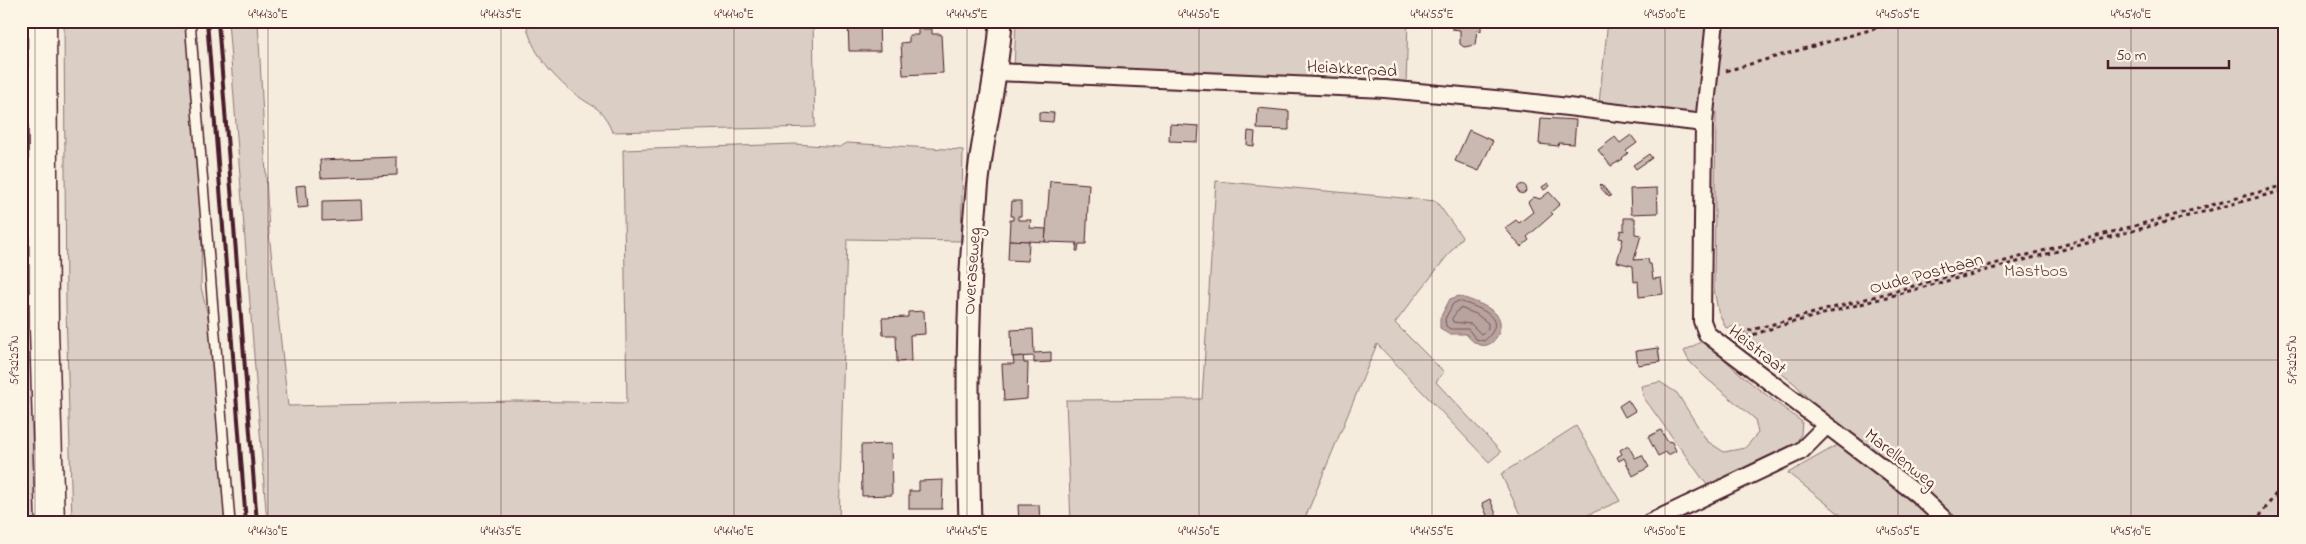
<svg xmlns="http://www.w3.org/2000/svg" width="2306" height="544" viewBox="0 0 2306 544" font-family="'Indie Flower',sans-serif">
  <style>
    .green { fill: #dbcec4; stroke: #927678 }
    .water { fill: #b8a39e; stroke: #8c6e70 }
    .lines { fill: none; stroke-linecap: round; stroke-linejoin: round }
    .shore { stroke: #765459; stroke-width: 1 }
    .building { fill: #cab9b1; stroke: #4a1f2b }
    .service-casing { stroke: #4a1f2b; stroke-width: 12 }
    .minor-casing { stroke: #4a1f2b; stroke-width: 20 }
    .tertiary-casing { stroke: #4a1f2b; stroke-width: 25 }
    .motorway-casing { stroke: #4a1f2b; stroke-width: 31 }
    .path { stroke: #4a1f2b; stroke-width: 3; stroke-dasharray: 4 4; stroke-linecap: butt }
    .service { stroke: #fcf5e5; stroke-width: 9 }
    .minor { stroke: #fcf5e5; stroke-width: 16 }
    .tertiary { stroke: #fcf5e5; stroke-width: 21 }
    .motorway { stroke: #fcf5e5; stroke-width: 28 }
    .rail { stroke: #4a1f2b; stroke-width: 4 }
    .ticks { fill: none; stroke: #4a1f2b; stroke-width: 1; stroke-opacity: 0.45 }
    .labels { text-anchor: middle; stroke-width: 5; stroke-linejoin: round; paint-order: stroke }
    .street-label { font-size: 18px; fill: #4a1f2b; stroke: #fcf5e5 }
    .park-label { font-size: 18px; fill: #6e4b51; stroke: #fcf5e5 }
    .neatline { fill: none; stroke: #4a1f2b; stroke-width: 2 }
    .ticks-label { font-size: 12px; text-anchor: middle; fill: #4a1f2b }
  </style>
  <rect width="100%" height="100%" fill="#f5ecde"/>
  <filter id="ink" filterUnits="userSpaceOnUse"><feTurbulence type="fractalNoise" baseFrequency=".02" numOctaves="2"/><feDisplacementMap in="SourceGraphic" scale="10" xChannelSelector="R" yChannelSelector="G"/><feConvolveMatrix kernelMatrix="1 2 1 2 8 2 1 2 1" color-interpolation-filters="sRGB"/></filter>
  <g filter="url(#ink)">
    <g class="green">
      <path d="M 21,21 L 35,21 L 42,523 L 21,523 Z"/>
      <path d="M 64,21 L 186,21 L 202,223 L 201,287 L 210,325 L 226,523 L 72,523 L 66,306 Z"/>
      <path d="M 228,21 L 258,21 L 269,233 L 288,406 L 515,401 L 627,403 L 623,150 L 795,144 L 840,147 L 847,143 L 963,150 L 961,241 L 847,239 L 839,523 L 267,523 Z"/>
      <path d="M 526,21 L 813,21 L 815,127 L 612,132 C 601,105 596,110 575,94 C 552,77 530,50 526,21 Z"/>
      <path d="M 1016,21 L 1408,21 L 1406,85 L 1014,70 Z"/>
      <path d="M 1608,21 L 2285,21 L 2285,523 L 1947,523 L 1816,407 L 1795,384 L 1753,352 L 1762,349 L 1739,325 L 1726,328 L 1718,311 L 1714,289 L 1716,112 L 1698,112 L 1698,113 L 1598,112 Z"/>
      <path d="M 1216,181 L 1436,201 L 1462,237 L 1395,323 L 1444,372 L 1436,382 L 1501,452 L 1489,462 L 1377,344 L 1303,523 L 1071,523 L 1066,400 L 1202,399 Z"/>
      <path d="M 1706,339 C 1732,372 1769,396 1802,422 L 1801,434 L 1797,442 L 1707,485 L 1644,398 L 1641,386 L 1660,382 L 1677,393 L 1707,441 L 1724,452 L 1745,448 L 1758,433 L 1755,419 L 1706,378 L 1689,361 L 1684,351 Z"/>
      <path d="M 1576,426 L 1620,501 L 1569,523 L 1524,523 L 1501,474 Z"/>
      <path d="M 1841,443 L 1936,523 L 1851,523 L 1788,473 Z"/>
    </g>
    <path class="water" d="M 1459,296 C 1472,301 1488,305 1497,315 C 1508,327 1489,364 1466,334 L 1448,334 L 1440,328 L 1440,318 L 1450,299 Z"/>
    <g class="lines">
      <g class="shore">
        <path d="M 1459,301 C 1480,308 1511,318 1484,341 L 1476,339 L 1468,329 L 1450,329 L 1446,326 L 1445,319 L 1453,304 Z"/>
        <path d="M 1460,308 L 1476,314 L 1488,323 L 1488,329 L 1481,334 L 1471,324 L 1453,322 L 1452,319 Z"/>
      </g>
    </g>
    <g class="building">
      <path d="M 1453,21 L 1481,21 L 1481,31 L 1477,30 L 1475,45 L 1464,47 L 1460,44 L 1460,30 L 1452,29 Z"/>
      <path d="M 848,22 L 879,22 L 880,51 L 849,51 Z"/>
      <path d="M 918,29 L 932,29 L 932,34 L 941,34 L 943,73 L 903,75 L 901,43 L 909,42 L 909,35 L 918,35 Z"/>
      <path d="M 1258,108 L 1289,111 L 1289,130 L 1257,129 Z"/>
      <path d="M 1039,112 L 1054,113 L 1053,122 L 1039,121 Z"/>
      <path d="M 1541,118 L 1576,120 L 1574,144 L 1559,143 L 1558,146 L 1539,144 Z"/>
      <path d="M 1170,124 L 1199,126 L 1198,142 L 1169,141 Z"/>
      <path d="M 1469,130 L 1493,141 L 1479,171 L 1455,161 Z"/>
      <path d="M 1248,131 L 1255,132 L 1254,146 L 1247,145 Z"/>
      <path d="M 1631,135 L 1637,143 L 1626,151 L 1628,153 L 1622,158 L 1623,159 L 1611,166 L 1598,150 L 1615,137 L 1620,143 Z"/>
      <path d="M 1649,154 L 1652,158 L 1636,169 L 1633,165 Z"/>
      <path d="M 397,157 L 397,175 L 321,178 L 320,160 Z"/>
      <path d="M 1050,181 L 1089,184 L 1086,244 L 1079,244 L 1078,251 L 1076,251 L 1077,243 L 1045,242 Z"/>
      <path d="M 1548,183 L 1550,186 L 1544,190 L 1542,187 Z"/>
      <path d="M 1601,184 L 1611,196 L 1609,197 L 1599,186 Z"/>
      <circle cx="1522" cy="189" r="4.5"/>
      <path d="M 306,185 L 308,207 L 298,208 L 296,186 Z"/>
      <path d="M 1657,188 L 1658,213 L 1631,214 L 1630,189 Z"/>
      <path d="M 1549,192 L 1560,204 L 1551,212 L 1553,214 L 1527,237 L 1529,240 L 1521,247 L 1505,228 L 1516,220 L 1519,223 L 1533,212 L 1528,202 L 1534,197 L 1540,199 Z"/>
      <path d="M 362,200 L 363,219 L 322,221 L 322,201 Z"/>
      <path d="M 1012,201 L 1021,201 L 1021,216 L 1018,216 L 1018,220 L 1031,220 L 1030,228 L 1046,229 L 1045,242 L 1009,240 L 1010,220 L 1013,220 L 1013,216 L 1011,216 Z"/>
      <path d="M 1624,218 L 1635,218 L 1635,234 L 1641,235 L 1634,260 L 1648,259 L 1649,264 L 1651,264 L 1653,279 L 1661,278 L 1663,294 L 1639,297 L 1638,281 L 1634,282 L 1633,266 L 1617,262 L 1623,239 L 1619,238 L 1621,230 L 1624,231 Z"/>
      <path d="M 1009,240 L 1029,241 L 1028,261 L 1008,260 Z"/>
      <path d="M 924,311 L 925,334 L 910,335 L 911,361 L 897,362 L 896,335 L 883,335 L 882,318 L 908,317 L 908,312 Z"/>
      <path d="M 1033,329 L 1034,353 L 1051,352 L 1051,362 L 1034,363 L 1034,356 L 1012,357 L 1011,330 Z"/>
      <path d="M 1658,348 L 1660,362 L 1638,365 L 1636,351 Z"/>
      <path d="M 1023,356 L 1024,363 L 1028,363 L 1027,399 L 1004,401 L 1002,364 L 1014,364 L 1013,357 Z"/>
      <path d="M 1628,400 L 1635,411 L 1625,417 L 1619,406 Z"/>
      <path d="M 1661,430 L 1667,441 L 1672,442 L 1676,451 L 1668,455 L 1666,452 L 1658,456 L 1648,437 Z"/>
      <path d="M 891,444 L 892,495 L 862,496 L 861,445 Z"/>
      <path d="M 1628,445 L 1635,458 L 1642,455 L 1649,467 L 1633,476 L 1624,458 L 1619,461 L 1617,457 L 1622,454 L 1620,450 Z"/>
      <path d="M 943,480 L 942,509 L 909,509 L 909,491 L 919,491 L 919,481 Z"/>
      <path d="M 1490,499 L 1498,519 L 1490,523 L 1482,503 Z"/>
      <path d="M 1018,505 L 1039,505 L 1040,523 L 1019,523 Z"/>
    </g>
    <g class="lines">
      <g class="service-casing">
        <path id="service" d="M 190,21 L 230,523"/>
      </g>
      <g class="minor-casing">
        <g id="minor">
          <path d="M 1715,21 L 1704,123 L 1702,321 L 1707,334 L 1917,494 L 1948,523"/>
          <path d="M 996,72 L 1385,89 L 1517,101 L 1704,123"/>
          <path d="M 1649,523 L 1801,451 L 1826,426"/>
        </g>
      </g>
      <g class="tertiary-casing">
        <path id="tertiary" d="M 970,523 C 967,411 966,301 977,190 C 982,133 998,78 1001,21"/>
      </g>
      <g class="motorway-casing">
        <path id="motorway" d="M 42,21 L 44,329 L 50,523"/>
      </g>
      <g class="path">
        <path d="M 1726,71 L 1901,21"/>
        <path d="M 1733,335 L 2285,185"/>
        <path d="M 1738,340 L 1779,326 L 2285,190"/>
        <path d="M 2255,523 L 2285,481"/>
      </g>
      <use href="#service" class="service"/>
      <use href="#minor" class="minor"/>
      <use href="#tertiary" class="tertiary"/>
      <use href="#motorway" class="motorway"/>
      <g class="rail">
        <path d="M 207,21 L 246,523"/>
        <path d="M 218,21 L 257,523"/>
      </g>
    </g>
  </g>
  <path class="ticks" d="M 35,21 L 35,523M 268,21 L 268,523M 501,21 L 501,523M 734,21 L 734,523M 967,21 L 967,523M 1199,21 L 1199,523M 1432,21 L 1432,523M 1665,21 L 1665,523M 1898,21 L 1898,523M 2131,21 L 2131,523M 21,360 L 2285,360"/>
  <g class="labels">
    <g class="street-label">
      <text transform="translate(1352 68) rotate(3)" y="6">Heiakkerpad</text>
      <text transform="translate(971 271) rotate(-86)" y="6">Overaseweg</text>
      <text transform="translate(1926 273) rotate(-15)" y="6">Oude Postbaan</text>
      <text transform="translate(1758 349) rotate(38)" y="6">Heistraat</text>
      <text transform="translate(1901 458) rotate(38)" y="6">Marellenweg</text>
    </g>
    <g class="park-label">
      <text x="2036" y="276">Mastbos</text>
    </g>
  </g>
  <rect width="2306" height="544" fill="none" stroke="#fcf5e5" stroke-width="55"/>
  <path d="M2108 60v8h121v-8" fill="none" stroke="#4a1f2b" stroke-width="2.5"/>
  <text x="2116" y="60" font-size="15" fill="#4a1f2b" stroke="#fcf5e5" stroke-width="4" paint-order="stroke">50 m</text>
  <rect x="28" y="28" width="2250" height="488" class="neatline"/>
  <g class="ticks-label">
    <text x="268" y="18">4°44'30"E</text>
    <text x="501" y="18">4°44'35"E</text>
    <text x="734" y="18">4°44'40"E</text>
    <text x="967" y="18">4°44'45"E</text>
    <text x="1199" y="18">4°44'50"E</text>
    <text x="1432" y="18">4°44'55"E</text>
    <text x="1665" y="18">4°45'00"E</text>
    <text x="1898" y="18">4°45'05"E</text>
    <text x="2131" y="18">4°45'10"E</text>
    <text transform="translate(14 360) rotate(-90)" y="4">51°32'25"N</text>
    <text transform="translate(2292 360) rotate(-90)" y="4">51°32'25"N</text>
    <text x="268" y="535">4°44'30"E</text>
    <text x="501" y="535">4°44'35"E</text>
    <text x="734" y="535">4°44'40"E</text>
    <text x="967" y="535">4°44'45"E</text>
    <text x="1199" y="535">4°44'50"E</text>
    <text x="1432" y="535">4°44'55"E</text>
    <text x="1665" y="535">4°45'00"E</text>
    <text x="1898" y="535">4°45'05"E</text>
    <text x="2131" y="535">4°45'10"E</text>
  </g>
</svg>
